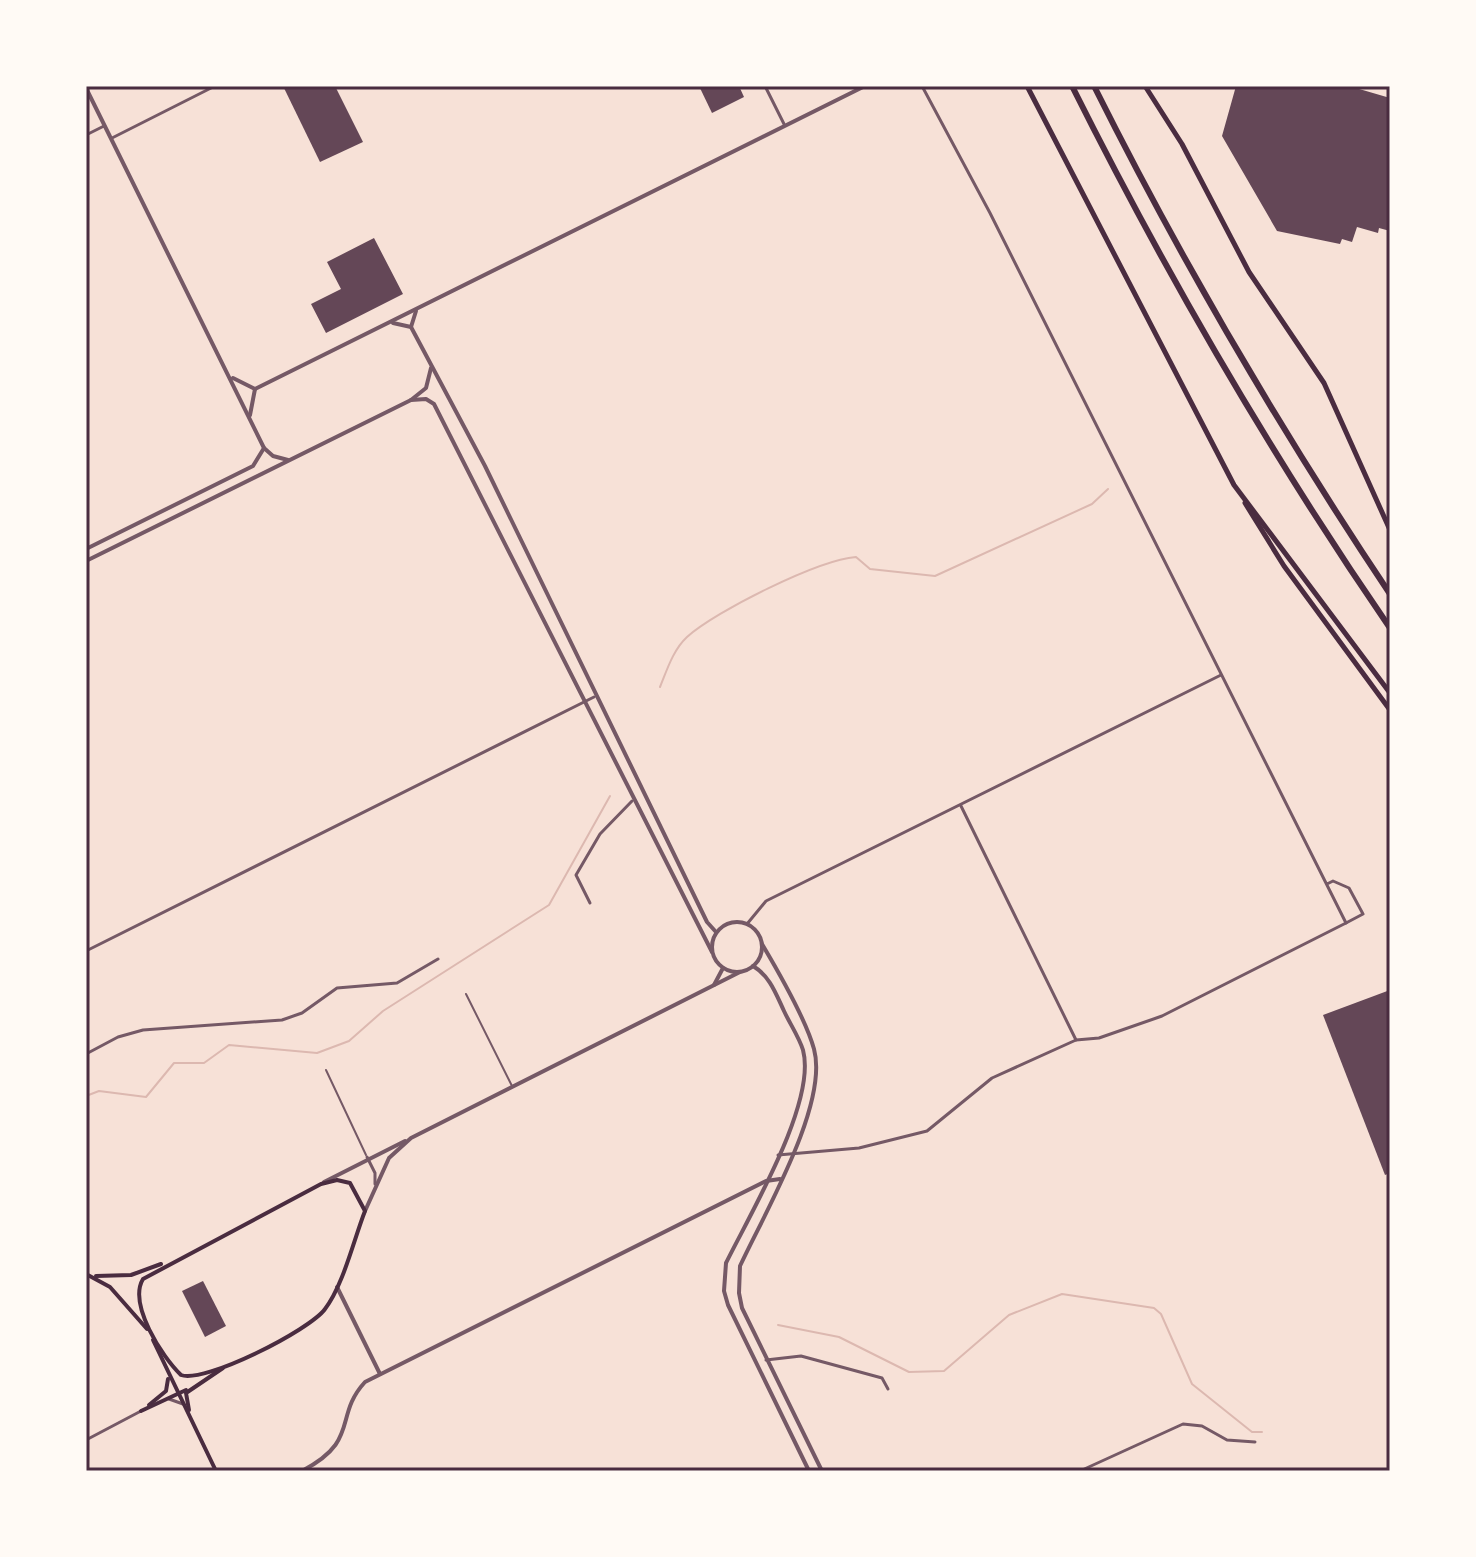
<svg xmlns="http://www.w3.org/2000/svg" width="1476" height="1557" viewBox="0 0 1476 1557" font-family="'Roboto Condensed',sans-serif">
	<rect width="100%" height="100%" fill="#f7e1d7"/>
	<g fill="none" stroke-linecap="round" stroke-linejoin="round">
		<!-- stream -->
		<g stroke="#dcb8b0" stroke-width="2">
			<path d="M660,687C667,670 673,650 687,637C716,611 818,560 856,557L870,569L935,576L1092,504L1108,489"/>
			<path d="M86,1096L99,1091L146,1097L174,1063H204L229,1045L317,1053L349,1041L383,1011L549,905L610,796"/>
			<path d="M778,1325L839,1337L909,1372L944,1371L1009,1315L1062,1294L1154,1308L1161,1314L1192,1384L1252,1432H1262"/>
		</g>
	</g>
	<!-- building -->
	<g fill="#644757">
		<path d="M283,86H335L363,142L320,162Z"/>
		<path d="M699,86H739L744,97L712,113Z"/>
		<path d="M1236,86H1349L1390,98V231L1379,228L1378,233L1357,227L1352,242L1342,239L1340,244L1277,231L1222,136Z"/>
		<path d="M374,238L403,294L326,333L311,304L341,289L327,262Z"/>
		<path d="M1390,990V1173L1385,1175L1323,1015Z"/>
		<path d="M203,1281L226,1326L205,1337L182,1291Z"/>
	</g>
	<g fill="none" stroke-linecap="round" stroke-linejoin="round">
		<!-- service -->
		<g stroke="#755966" stroke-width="2">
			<path d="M466,994L512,1086"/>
			<path d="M326,1070L366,1155"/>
		</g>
		<!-- minor -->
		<g stroke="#755966" stroke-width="3">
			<path d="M765,86L784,124"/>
			<path d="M922,86L990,213L1346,923L1363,914L1349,888L1333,881L1327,884"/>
			<path d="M86,135L104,126"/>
			<path d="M112,138L215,86"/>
			<path d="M961,806L1076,1040"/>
			<path d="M590,903L576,875L600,834L632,801"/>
			<path d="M747,924L766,901L1221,675"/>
			<path d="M86,951L594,697"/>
			<path d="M86,1054L118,1037L143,1030L282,1020L302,1013L337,988L397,983L438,959"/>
			<path d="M778,1155L859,1148L927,1131L992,1078L1076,1040L1099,1038L1162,1016L1346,923"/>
			<path d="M367,1157L375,1173V1184"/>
			<path d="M766,1360L801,1356L882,1378L888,1389"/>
			<path d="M169,1399L183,1404"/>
			<path d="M86,1440L141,1411"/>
			<path d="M1080,1471L1183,1424L1202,1426L1227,1440L1255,1442"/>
		</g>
		<!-- tertiary -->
		<g stroke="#755966" stroke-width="4">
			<path d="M86,88L264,448L273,456L288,460"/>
			<path d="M393,323L411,327L485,466L707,922L716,932"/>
			<path d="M411,327L416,311"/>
			<path d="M233,378L255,389"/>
			<path d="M411,400L426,399L434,404L712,952"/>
			<path d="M250,415L255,389L865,86"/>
			<path d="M86,549L253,466L264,448"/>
			<path d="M86,561L411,400L426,388L431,368"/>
			<circle cx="737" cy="947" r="25"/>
			<path d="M762,944C778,971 806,1020 814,1049C829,1104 764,1214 740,1266L739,1293L742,1308L822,1471"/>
			<path d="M753,966C770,976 776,994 784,1011C790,1024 799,1037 803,1050C817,1102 750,1214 726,1263L724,1291L728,1305L809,1471"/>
			<path d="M714,985L723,968"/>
			<path d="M324,1182L405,1141"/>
			<path d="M365,1211L389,1158L411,1138L740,972"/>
			<path d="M337,1287L380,1374"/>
			<path d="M302,1471C361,1440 333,1417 365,1382L766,1181L780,1179"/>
		</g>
		<!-- secondary -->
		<g stroke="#4a2c40" stroke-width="4">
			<path d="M337,1180L350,1183L365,1211C354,1239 343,1286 325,1309C310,1330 204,1384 181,1375C162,1357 128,1304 143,1279L321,1184Z"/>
			<path d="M86,1274L110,1287L147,1329"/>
			<path d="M96,1276L131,1275L161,1264"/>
			<path d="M153,1340L216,1471"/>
			<path d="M149,1405L166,1391L168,1379"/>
			<path d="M189,1410L186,1393L223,1368"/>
			<path d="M141,1411L186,1390"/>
		</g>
		<!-- primary -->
		<g stroke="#4a2c40" stroke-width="5">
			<path d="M1027,86L1234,485L1390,693"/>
			<path d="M1145,86L1182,144L1249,272L1324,383L1390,530"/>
			<path d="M1245,503L1284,566L1390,710"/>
		</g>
		<!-- motorway -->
		<g stroke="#4a2c40" stroke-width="6">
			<path d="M1072,86C1166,274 1271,455 1390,628"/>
			<path d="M1094,86C1182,262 1281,431 1390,594"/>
		</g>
	</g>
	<!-- border -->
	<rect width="1476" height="1557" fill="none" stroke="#fffaf5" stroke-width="176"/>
	<rect x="88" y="88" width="1300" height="1381" fill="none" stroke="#4a2c40" stroke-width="3"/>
</svg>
